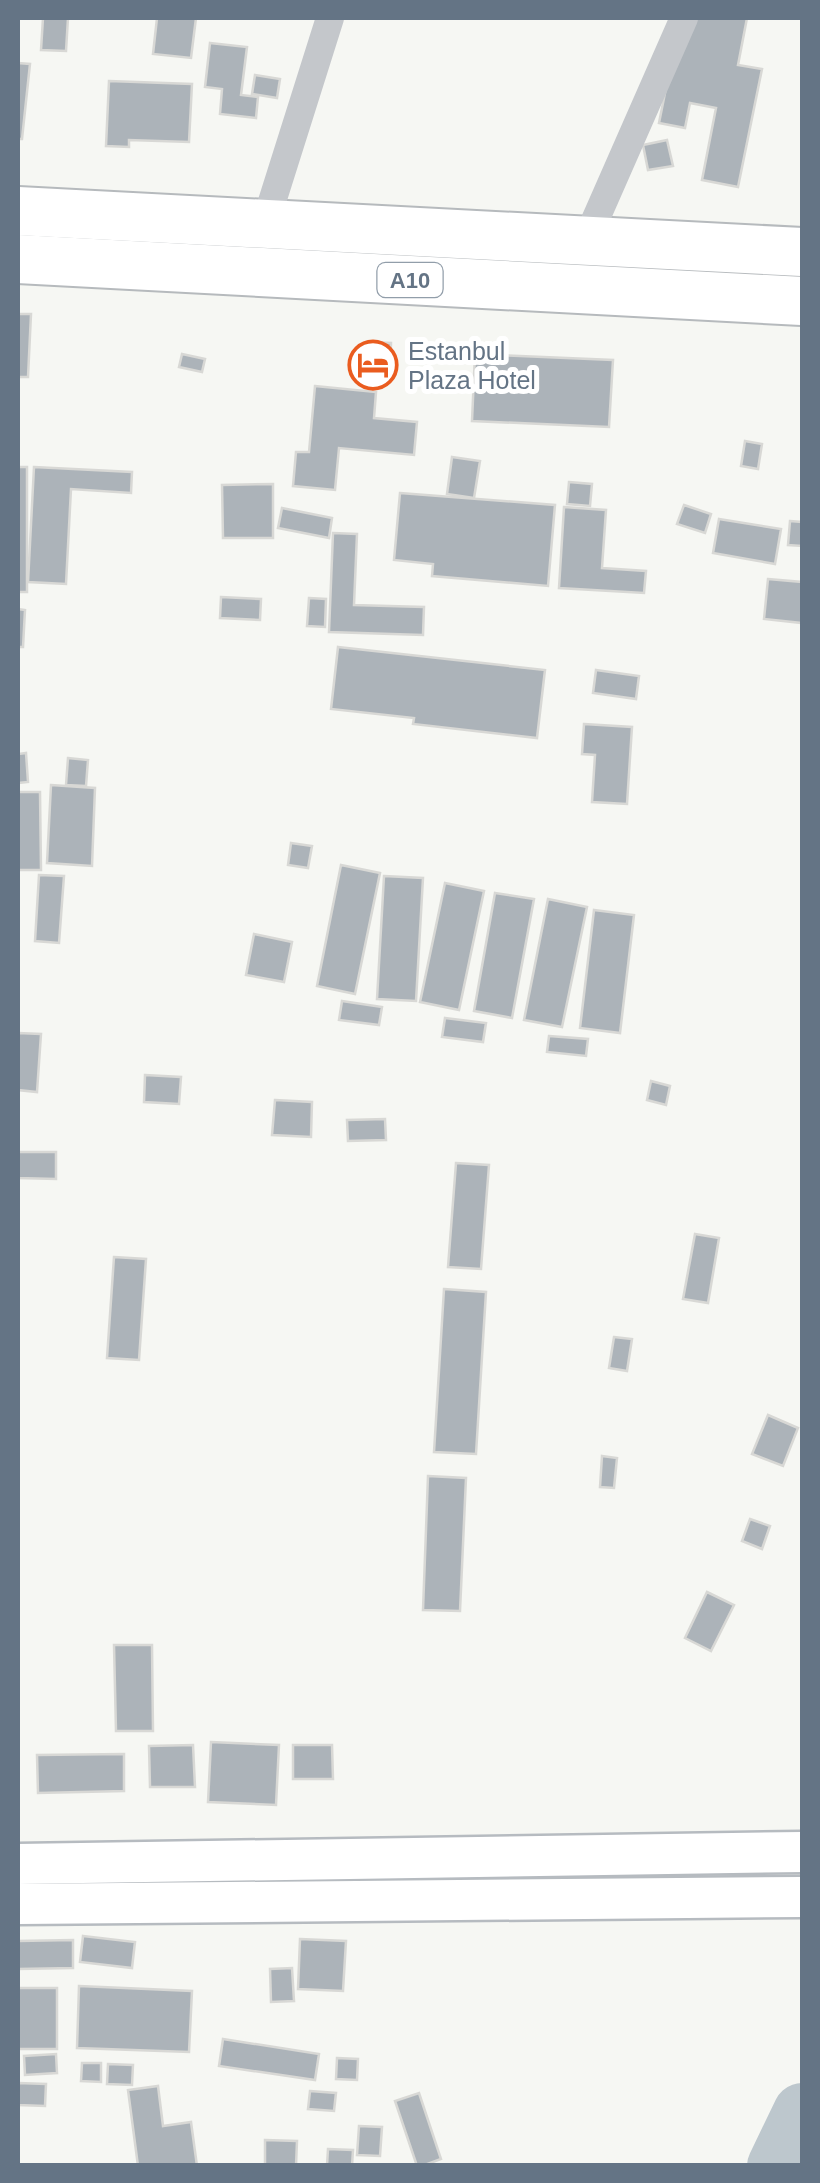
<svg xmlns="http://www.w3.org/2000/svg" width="820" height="2183" viewBox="0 0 820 2183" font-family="Arial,sans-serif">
	<rect width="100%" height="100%" fill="#f6f7f3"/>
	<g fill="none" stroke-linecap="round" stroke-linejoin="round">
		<!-- river -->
		<path stroke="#bdc7cd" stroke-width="58" d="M776,2166L802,2112"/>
	</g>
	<!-- building -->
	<g fill="#acb3b9" stroke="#d8d8d5" stroke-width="2.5">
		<path d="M43,18H68L66,51L41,50Z"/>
		<path d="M157,18H196L191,58L153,54Z"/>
		<path d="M680,18H747L738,65L762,69L738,187L702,180L716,108L690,103L685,128L659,123Z"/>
		<path d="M210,43L247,47L241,95L258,97L256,118L220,114L222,89L205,87Z"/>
		<path d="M18,63L30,64L22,139H18Z"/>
		<path d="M255,75L280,79L277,98L252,94Z"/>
		<path d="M109,81L192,84L189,142L129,140V147L106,146Z"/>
		<path d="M667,140L673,166L648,170L643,145Z"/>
		<path d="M18,314H31L28,377H18Z"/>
		<path d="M367,342L391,343L390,377L366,376Z"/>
		<path d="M182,354L205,359L202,372L179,367Z"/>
		<path d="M475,354L613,360L609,427L472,421Z"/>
		<path d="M315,386L376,392L374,418L417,422L414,455L339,448L335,490L293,486L296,452H309Z"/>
		<path d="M745,441L762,444L758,469L741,466Z"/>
		<path d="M452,457L480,461L474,498L447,494Z"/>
		<rect x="18" y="467" width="9" height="125"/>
		<path d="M34,467L132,472L131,493L71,489L66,584L28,582Z"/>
		<path d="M569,482L592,484L590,506L567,504Z"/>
		<path d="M273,484V538H223L222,485Z"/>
		<path d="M400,493L555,505L548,586L432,576L433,564L394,560Z"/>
		<path d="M684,505L711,514L705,533L677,524Z"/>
		<path d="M564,507L606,510L602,568L646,571L644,593L559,588Z"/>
		<path d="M282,508L332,518L329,538L278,528Z"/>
		<path d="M719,519L781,529L775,564L713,553Z"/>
		<path d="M790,521L802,522V546L788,545Z"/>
		<path d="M333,533L357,534L354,605L424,607L423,635L329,632Z"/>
		<path d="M768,579L802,582V623L764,619Z"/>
		<path d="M221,597L261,599L260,620L220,618Z"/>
		<path d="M309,598L326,599L325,627L307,626Z"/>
		<path d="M18,609L25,610L23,647H18Z"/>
		<path d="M338,647L545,670L537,738L413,724L414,718L331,709Z"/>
		<path d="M596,670L639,676L636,699L593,693Z"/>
		<path d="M584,724L632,727L627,804L592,802L595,755L582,754Z"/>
		<path d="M26,753L28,782L18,783V754Z"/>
		<path d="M68,758L88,760L86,786L66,785Z"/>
		<path d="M51,785L95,788L92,866L47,863Z"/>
		<path d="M18,792H40L41,870H18Z"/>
		<path d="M291,843L312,846L308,868L288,865Z"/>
		<path d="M341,865L380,873L355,994L317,986Z"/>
		<path d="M39,875L64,876L59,943L35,941Z"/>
		<path d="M384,876L423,878L416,1001L377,999Z"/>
		<path d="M445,883L484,891L459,1010L420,1002Z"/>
		<path d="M495,893L534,899L512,1018L474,1011Z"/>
		<path d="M548,899L587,907L562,1027L524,1020Z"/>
		<path d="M594,910L634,915L620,1033L580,1028Z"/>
		<path d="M254,934L292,942L284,982L246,975Z"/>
		<path d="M342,1001L382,1007L379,1025L339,1020Z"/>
		<path d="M445,1018L486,1023L483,1042L442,1037Z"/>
		<path d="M18,1033L41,1034L37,1092L18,1090Z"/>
		<path d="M549,1036L588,1039L586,1056L547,1052Z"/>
		<path d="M145,1075L181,1077L179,1104L144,1102Z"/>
		<path d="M651,1081L670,1086L666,1105L647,1100Z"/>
		<path d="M275,1100L312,1102L311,1137L272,1135Z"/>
		<path d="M385,1119L386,1140L348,1141L347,1120Z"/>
		<path d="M18,1152H56V1179L18,1178Z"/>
		<path d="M456,1163L489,1165L481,1269L448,1267Z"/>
		<path d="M695,1234L719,1238L708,1303L683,1299Z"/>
		<path d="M114,1257L146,1259L139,1360L107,1358Z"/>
		<path d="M444,1289L486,1292L476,1454L434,1452Z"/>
		<path d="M614,1337L632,1339L627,1371L609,1368Z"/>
		<path d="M768,1415L798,1428L783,1466L752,1454Z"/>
		<path d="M602,1456L617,1458L614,1488L600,1487Z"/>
		<path d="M428,1476L466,1478L460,1611L423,1610Z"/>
		<path d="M750,1519L770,1526L762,1549L742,1541Z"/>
		<path d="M707,1592L734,1605L711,1651L685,1638Z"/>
		<path d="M114,1645H152L153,1731H116Z"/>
		<path d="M211,1742L279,1745L276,1805L208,1802Z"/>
		<path d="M193,1745L195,1787H150L149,1746Z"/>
		<path d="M293,1745H332L333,1779H293Z"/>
		<path d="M124,1754V1791L38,1793L37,1755Z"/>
		<path d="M83,1936L135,1942L132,1968L80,1962Z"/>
		<path d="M300,1939L346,1941L343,1991L298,1989Z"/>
		<path d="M73,1940V1968L18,1969V1941Z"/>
		<path d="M292,1968L294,2001L271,2002L270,1969Z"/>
		<path d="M79,1986L192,1991L189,2052L77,2048Z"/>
		<rect x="18" y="1988" width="39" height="61"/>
		<path d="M223,2039L319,2054L315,2080L219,2066Z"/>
		<path d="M56,2054L57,2073L25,2075L24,2056Z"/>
		<path d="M337,2058L358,2059L357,2080L336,2079Z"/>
		<path d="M82,2063H101V2082L81,2081Z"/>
		<path d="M108,2064L133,2065L132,2085L107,2084Z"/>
		<path d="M18,2083L46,2084L45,2106L18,2105Z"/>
		<path d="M158,2086L163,2126L191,2122L197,2166H138L128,2090Z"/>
		<path d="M310,2091L336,2093L334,2111L308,2109Z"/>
		<path d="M419,2093L441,2159L422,2166H417L395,2101Z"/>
		<path d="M359,2126L382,2127L380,2156L357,2155Z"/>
		<path d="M265,2140L297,2141L296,2166H265Z"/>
		<path d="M328,2149L353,2150L352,2166H327Z"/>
	</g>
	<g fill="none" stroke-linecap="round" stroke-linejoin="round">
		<!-- secondary casing -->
		<g stroke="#b6bbc0" stroke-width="45">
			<g id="secondary">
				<path d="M18,1864L802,1852"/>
				<path d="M18,1904L802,1897"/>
			</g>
		</g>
		<!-- trunk casing -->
		<g stroke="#b6babd" stroke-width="52">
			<g id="trunk">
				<path d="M18,211L802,252"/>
				<path d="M18,259L802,301"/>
			</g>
		</g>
		<!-- minor -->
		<g stroke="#c4c7cb" stroke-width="28">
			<path d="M265,224L330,18"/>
			<path d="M586,241L684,18"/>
		</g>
		<!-- secondary -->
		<use href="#secondary" stroke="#fff" stroke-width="40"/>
		<!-- trunk -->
		<use href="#trunk" stroke="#fff" stroke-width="48"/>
	</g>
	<!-- icons -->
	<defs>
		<g id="hotel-ring" transform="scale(2.5)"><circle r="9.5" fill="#fff" stroke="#ea5c1f" stroke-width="1.5"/><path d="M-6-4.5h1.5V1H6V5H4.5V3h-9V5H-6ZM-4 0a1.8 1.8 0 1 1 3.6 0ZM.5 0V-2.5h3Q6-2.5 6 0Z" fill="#ea5c1f"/></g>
	</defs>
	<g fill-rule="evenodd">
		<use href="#hotel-ring" x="373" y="365"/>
	</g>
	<g text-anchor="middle" stroke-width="10" stroke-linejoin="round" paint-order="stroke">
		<!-- shield labels -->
		<rect fill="#fff" stroke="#929eaa" stroke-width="2.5" x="377.5" y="263" width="65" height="34" rx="8"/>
		<g font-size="22" font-weight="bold" fill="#647485">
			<text x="410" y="288">A10</text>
		</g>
		<!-- poi labels -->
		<g font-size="25" fill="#647485" stroke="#fff" text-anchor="start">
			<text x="408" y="360">Estanbul<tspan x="408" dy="29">Plaza Hotel</tspan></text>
		</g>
	</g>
	<!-- border -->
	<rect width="820" height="2183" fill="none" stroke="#647485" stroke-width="40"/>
</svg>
